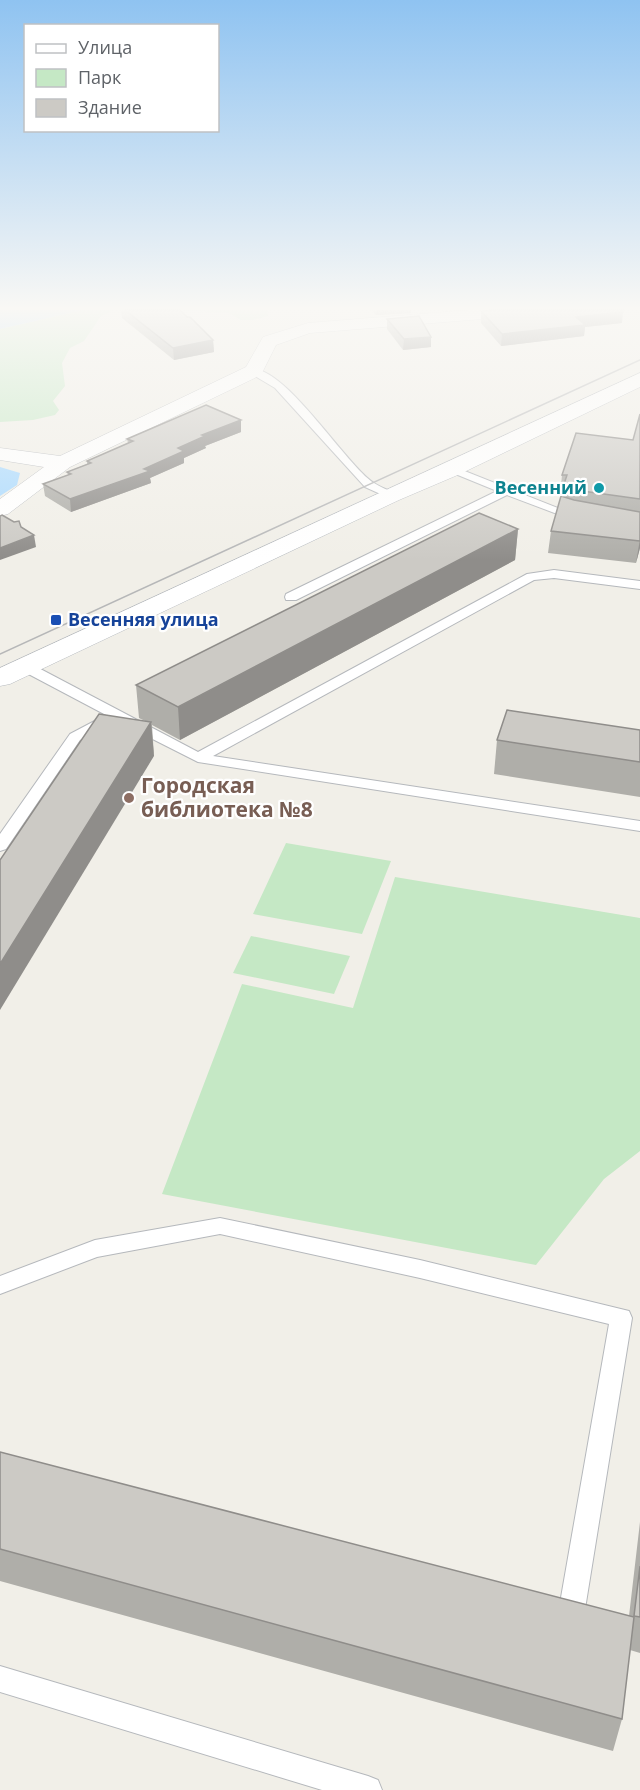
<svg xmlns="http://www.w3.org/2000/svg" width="640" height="1790" viewBox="0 0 640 1790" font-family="'Open Sans',sans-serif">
	<rect width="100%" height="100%" fill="#f1efe8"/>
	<!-- green -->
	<g fill="#c5e8c5">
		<path d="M83,310H114L101,316L84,341L70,348L62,363L65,386L53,401L59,410L55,415L33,420L0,422V329Z"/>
		<path d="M177,310H268V316L253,320H241L229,313Z"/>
		<path d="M286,843L391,861L362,934L253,914Z"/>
		<path d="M395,877L640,918V1151L604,1179L536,1265L162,1194L242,984L353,1008Z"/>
		<path d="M251,936L350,956L334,994L233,973Z"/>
	</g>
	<!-- water -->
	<g fill="#aadaff">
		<path d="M0,310H83L0,329Z"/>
		<path d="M0,467L20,473L17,485L0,496Z"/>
	</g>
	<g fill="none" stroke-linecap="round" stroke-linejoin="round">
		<!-- lane casing -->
		<g stroke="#b5b8bc" stroke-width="2">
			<g id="lane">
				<path d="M250,369C284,364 345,464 374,483C380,487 388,490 395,493V497H387L365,487L275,388L250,373Z"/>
				<path d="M452,466L583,518L577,522L573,520L507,495L296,600H286L285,597L286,594L497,491L448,471V467Z"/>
				<path d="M554,570L640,581V589L554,578L534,580L213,756L640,821V831L198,762L115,720L80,740L6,849L0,851V834L70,734L106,715L19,669L17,666L19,663H29L198,752L527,574Z"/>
				<path d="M220,1218L420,1260L629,1311L632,1318L585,1609L581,1618L572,1622L563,1618L559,1609L609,1324L420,1278L220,1234L97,1257L0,1294V1276L95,1240Z"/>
				<path d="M0,1666L368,1776L378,1780L382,1790H322L0,1692Z"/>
			</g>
		</g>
		<!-- street casing -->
		<g stroke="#b5b8bc" stroke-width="1">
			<path id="street" d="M471,310H541L538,314L532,315L310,333L276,345L261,375L70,467L8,514L0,516V499L44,467L0,460V448L60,456L246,367L263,337L308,323Z"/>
		</g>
		<!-- secondary casing -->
		<g stroke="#b6babf" stroke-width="1">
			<path id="secondary" d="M640,373V387L460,474L399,500L10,684L0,686V668Z"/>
		</g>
		<!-- lane -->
		<use href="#lane" fill="#fff" fill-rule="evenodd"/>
		<!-- street -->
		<use href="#street" fill="#fff" fill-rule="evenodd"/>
		<!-- secondary -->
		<use href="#secondary" fill="#fff" fill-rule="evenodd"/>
		<!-- tram -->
		<path stroke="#b6b7b8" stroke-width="1.5" d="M0,654L640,360"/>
	</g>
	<!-- wall -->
	<g fill="#afaea9">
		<path d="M121,310H180L213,340L214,352L174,360L122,318Z"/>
		<path d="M371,310H411V313L376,315Z"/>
		<path d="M481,311L622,323L585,327L584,336L501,346L481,323Z"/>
		<path d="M387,319L431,347L403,350L387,329Z"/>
		<path d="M640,414V548L636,563L548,553L551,531L561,496H560L562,475L633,440Z"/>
		<path d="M241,432L205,446L206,448L184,458V463L150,478L151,483L71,512L45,496L43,484L68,475L67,472L87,464V461L128,443L127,439Z"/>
		<path d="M518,529L515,560L180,740L152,725L154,756L145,721L139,718L136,685Z"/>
		<path d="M640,730V797L494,774L497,740Z"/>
		<path d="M0,1452L629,1616L640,1522V1653L630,1650L622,1719L613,1751L0,1581Z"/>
	</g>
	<!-- shaded-wall -->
	<g fill="#8f8d8a">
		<path d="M376,310H411V313L376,315Z"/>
		<path d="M623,312L622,323L585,327L584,336L501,346L502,334L576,317Z"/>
		<path d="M431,337V347L403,350L404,339Z"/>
		<path d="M213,340L214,352L174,360L173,348Z"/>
		<path d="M241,420V432L205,446L206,448L184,458V463L150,478L151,483L71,512L70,499L144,469L178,448L202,435Z"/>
		<path d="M518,529L515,560L180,740L178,707Z"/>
		<path d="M34,535L36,547L0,560V548Z"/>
		<path d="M640,539V548L636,563Z"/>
		<path d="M151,722L154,756L0,1010V964Z"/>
	</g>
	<!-- building -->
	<g fill="#cccac5" stroke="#8f8d8a" stroke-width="1.5">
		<path d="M125,310H180L187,317H190L213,340L173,348Z"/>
		<path d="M496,310H623V312L576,317L585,325L502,334L481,311Z"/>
		<path d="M419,316L431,337L404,339L387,319Z"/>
		<path d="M206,405L241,420L202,435L205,436L178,448L184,451L144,469L150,471L70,499L43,484L71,474L67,472L91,463L87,461L133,441L127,439Z"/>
		<path d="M640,414V499L582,491L564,484L567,475H562L576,433L633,440Z"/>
		<path d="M561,496L574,500L640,512V541L551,531Z"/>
		<path d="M479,513L518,529L178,707L136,685Z"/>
		<path d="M2,515L14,522L19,521L21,527L34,535L0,548V516Z"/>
		<path d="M507,710L640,730V762L497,740Z"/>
		<path d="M99,714L151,722L0,964V860Z"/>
		<path d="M0,1452L634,1617L622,1719L0,1549Z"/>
		<path d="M640,1566V1617L634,1616Z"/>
	</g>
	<!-- sky -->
	<linearGradient id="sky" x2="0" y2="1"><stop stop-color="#8fc3f1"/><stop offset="0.55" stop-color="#f9f8f5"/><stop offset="1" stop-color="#f9f8f5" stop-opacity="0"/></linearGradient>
	<rect width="640" height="560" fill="url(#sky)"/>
	<!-- markers -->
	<circle fill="#0f9aa8" stroke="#fff" stroke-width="2" cx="599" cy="488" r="6"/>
	<rect fill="#1a4fb4" stroke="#fff" stroke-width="2" x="50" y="614" width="12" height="12" rx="3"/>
	<circle fill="#8d6e63" stroke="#fff" stroke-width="2" cx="129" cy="798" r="6"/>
	<g text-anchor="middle" stroke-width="4.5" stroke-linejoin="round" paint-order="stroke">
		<!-- far-culture labels -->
		<g font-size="18" font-weight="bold" fill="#0d838f" stroke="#fff" text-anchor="end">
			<text x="587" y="494">Весенний</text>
		</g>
		<!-- far-transit labels -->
		<g font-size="18" font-weight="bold" fill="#164399" stroke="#fff" text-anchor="start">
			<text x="68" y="626">Весенняя улица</text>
		</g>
		<!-- education labels -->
		<g font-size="21" font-weight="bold" fill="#785e54" stroke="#fff" text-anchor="start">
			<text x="141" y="793">Городская<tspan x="141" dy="24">библиотека №8</tspan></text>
		</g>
	</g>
	<!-- legend -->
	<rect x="24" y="24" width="195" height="108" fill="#ffffff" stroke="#bfc1c3" stroke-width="1.5"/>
	<rect x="36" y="44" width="30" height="9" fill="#ffffff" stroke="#bfc1c3" stroke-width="1.5"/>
	<text x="78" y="54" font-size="18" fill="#5f6368">Улица</text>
	<rect x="36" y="69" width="30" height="18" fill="#c5e8c5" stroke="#bfc1c3" stroke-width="1.5"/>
	<text x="78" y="84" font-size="18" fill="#5f6368">Парк</text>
	<rect x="36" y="99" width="30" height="18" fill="#cccac5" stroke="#bfc1c3" stroke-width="1.5"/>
	<text x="78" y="114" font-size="18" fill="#5f6368">Здание</text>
</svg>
